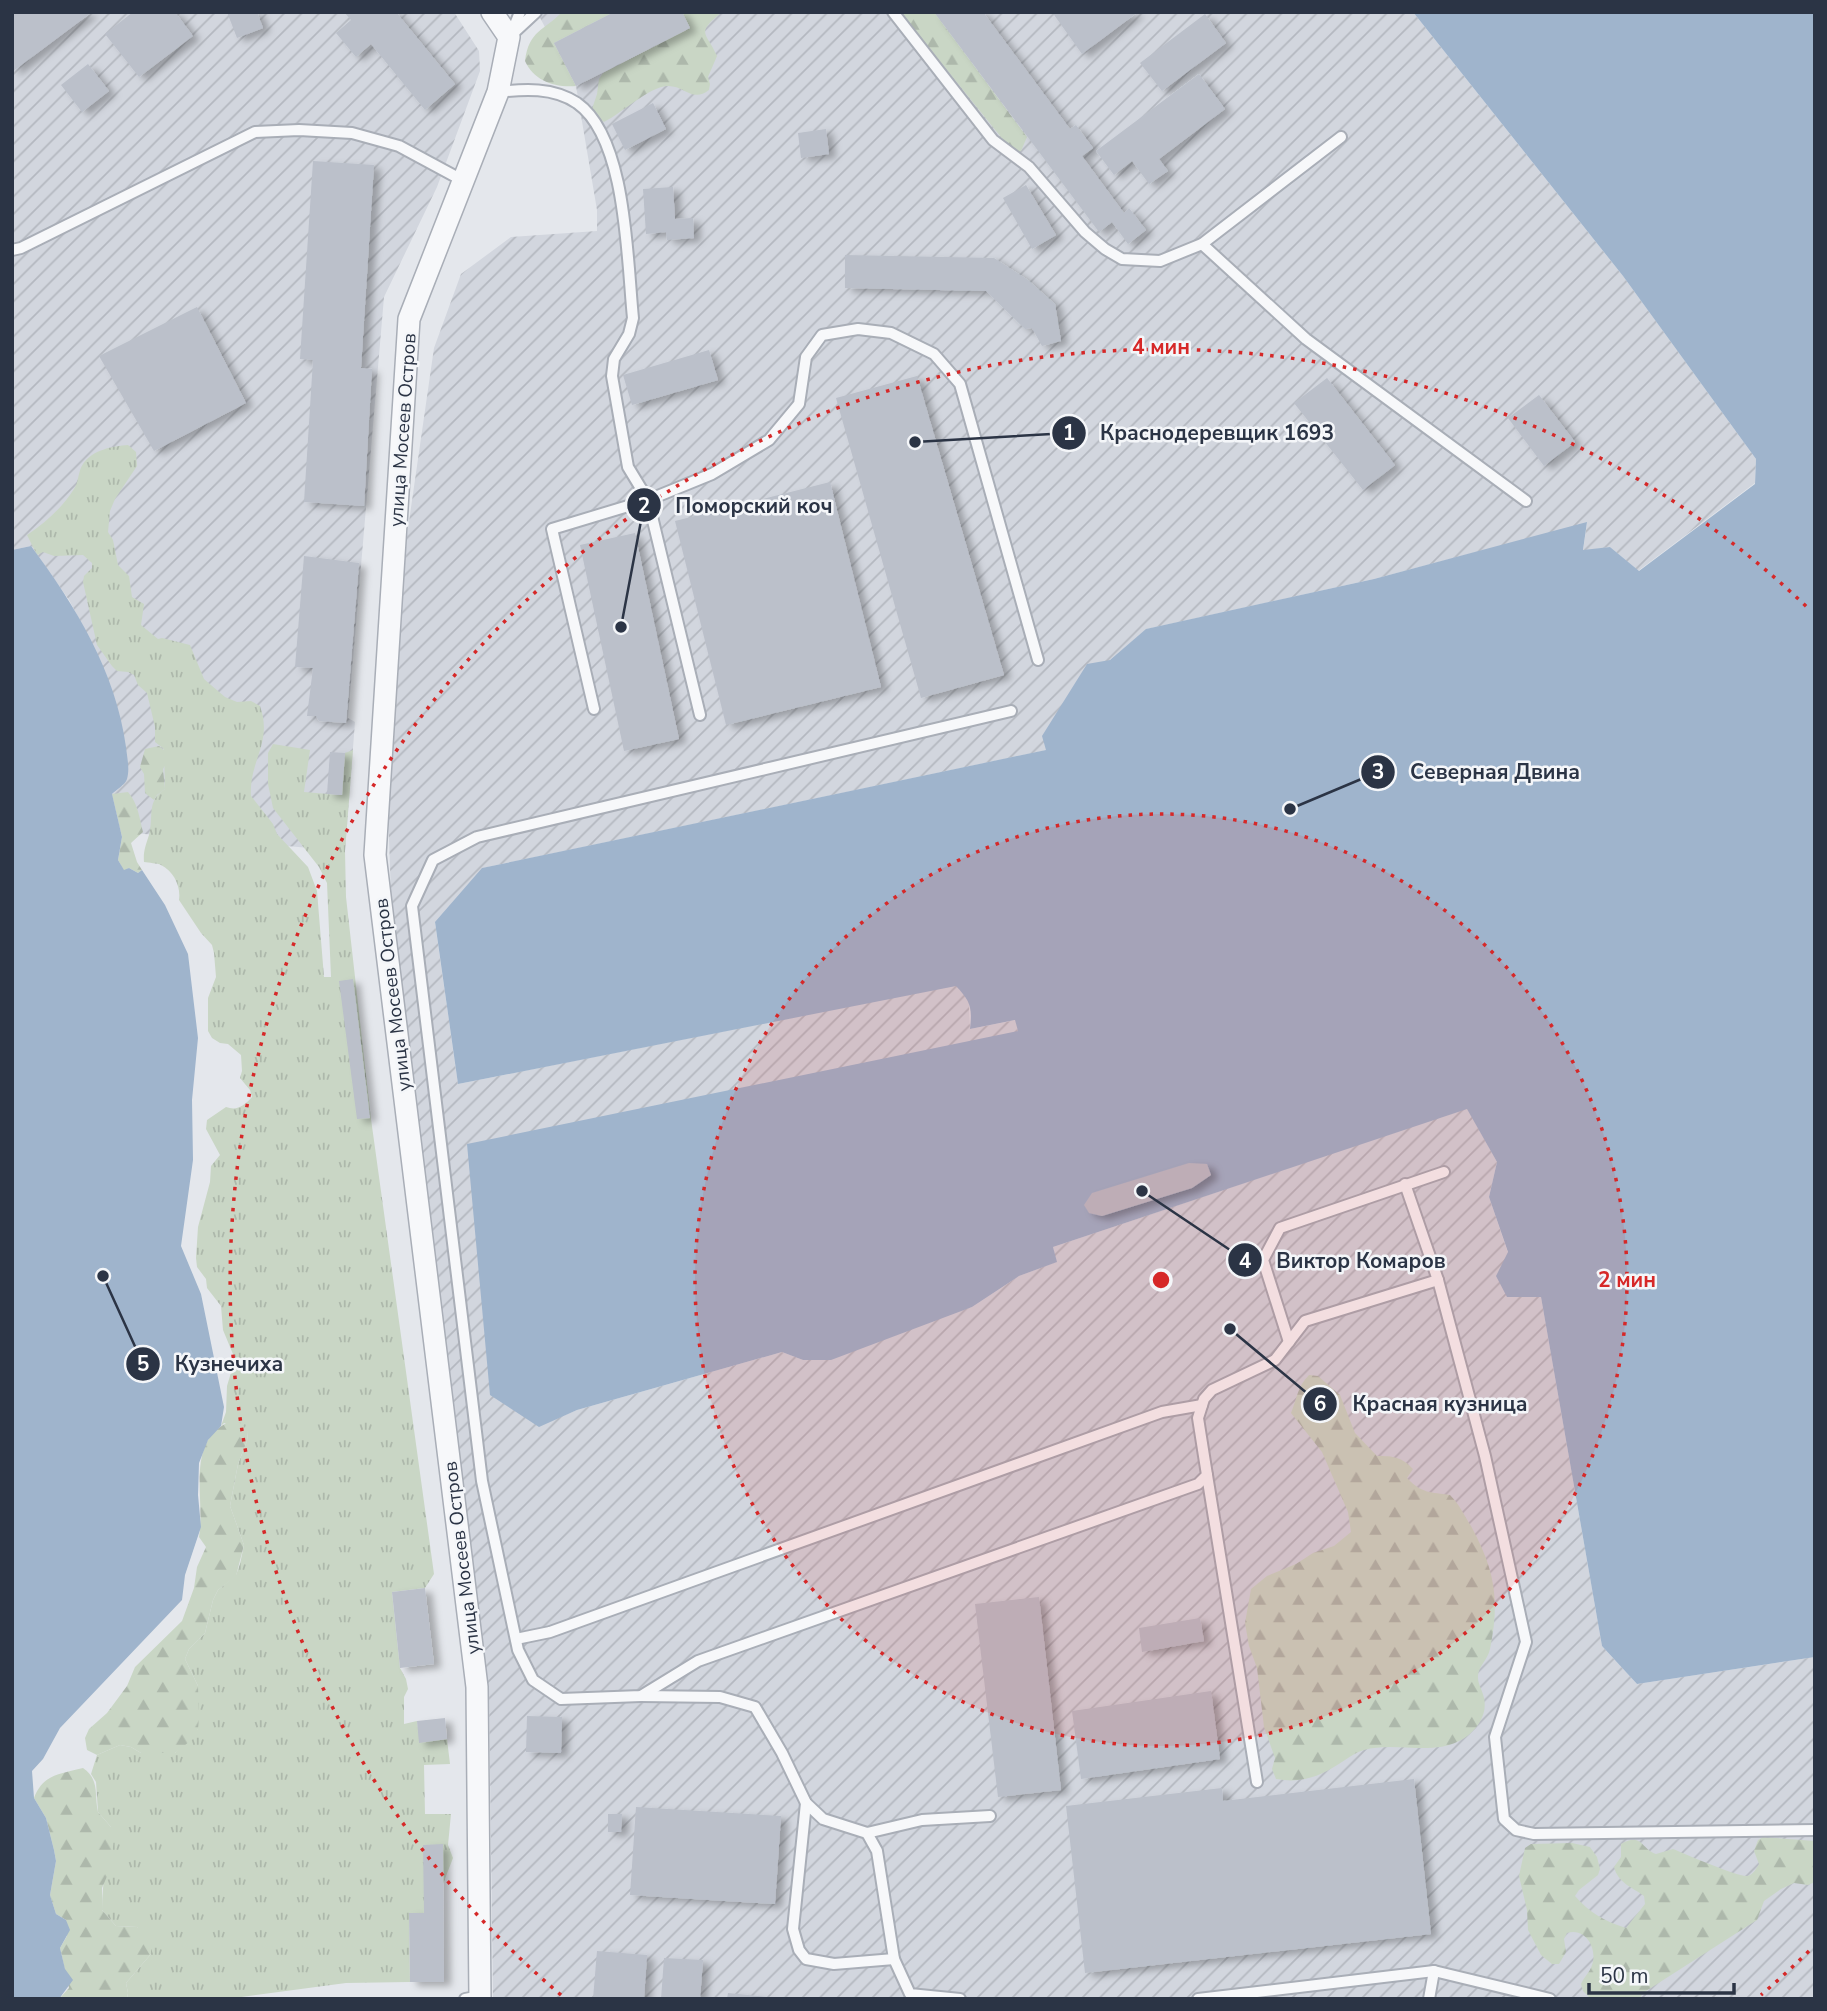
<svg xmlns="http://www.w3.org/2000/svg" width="1827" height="2011" viewBox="0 0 1827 2011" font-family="'Nunito Sans',sans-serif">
	<defs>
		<pattern id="industrial-furrows" width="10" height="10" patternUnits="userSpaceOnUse" patternTransform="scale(1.75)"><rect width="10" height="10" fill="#d2d6de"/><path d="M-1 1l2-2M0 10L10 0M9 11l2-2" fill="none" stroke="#b4b8c0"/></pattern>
		<pattern id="grass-tufts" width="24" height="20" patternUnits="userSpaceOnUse" patternTransform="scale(1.75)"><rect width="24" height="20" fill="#c9d6c5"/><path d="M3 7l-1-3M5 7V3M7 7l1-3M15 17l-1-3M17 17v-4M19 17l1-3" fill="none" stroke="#adb8ab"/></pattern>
		<pattern id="forest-firs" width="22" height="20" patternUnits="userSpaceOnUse" patternTransform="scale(1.75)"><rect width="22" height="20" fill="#c9d6c5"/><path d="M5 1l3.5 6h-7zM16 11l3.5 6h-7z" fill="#adb8ab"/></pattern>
		<filter id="shadow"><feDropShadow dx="7" dy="4" stdDeviation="3.5" flood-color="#0004"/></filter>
	</defs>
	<rect width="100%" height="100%" fill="#e4e7ec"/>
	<!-- industrial -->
	<g fill="url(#industrial-furrows)">
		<path d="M12,12H454L479,51L480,71L437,187L384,297L348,718L355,722L345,851L121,832L112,794L123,785L92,643L69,600L31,546L12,550Z"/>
		<path d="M537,12H1413L1623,276L1756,459L1755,483L1638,571L1610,547L1583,551L1587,523L1374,579L1147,629L1110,660L1047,750L483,868L435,923L458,1084L956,985L969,1000L970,1029L1016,1020L1018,1031L539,1426L577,1410L782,1352L803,1360L972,1307L1019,1276L1056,1262L1053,1247L1467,1108L1497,1162L1489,1197L1508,1253L1507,1297H1541L1602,1646L1637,1684L1815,1657V1999H1452V1997L1424,1999H493L489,1693L444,1377L391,895L386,755L401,577L434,348L461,274L511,237L597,231V210L576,86Z"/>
	</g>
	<!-- grass -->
	<path fill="url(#grass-tufts)" d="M128,445L136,452L137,466L115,499L110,511L108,532L113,540L118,565L129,576L132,597L144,604L141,625L158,639L162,638L190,645L204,679L225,697L237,702L251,701L260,706C273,743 249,760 251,796L273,824L277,834L308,867L317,891L324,977H331L327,883L319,867L273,808L268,784V753L273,744L310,750L304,792L341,795L345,753L353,750L345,851L346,897L371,1119L434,1574L425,1588L392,1592L400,1668L406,1679L408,1689L404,1697V1724L417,1721L420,1742L447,1739L450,1764L424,1765L425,1814H451L448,1845L453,1858L443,1884V1845L424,1913L409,1914L410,1982L346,1983L227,1999H127L128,1993L126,1983L151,1954L137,1927L116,1926L102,1910C102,1882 108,1855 111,1827L98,1812L96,1782L91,1774L97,1755L120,1745L131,1747L141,1753H175L198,1729V1686L185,1659L189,1649L205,1633L213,1600L218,1590L236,1575L240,1564L244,1545L230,1506L238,1464L247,1441L248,1432L224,1423L221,1426L226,1412L227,1386L235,1359L223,1330L221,1306L207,1288L206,1279L197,1267L196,1258L198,1227L210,1182L211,1166L220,1155L206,1129L207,1120L226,1107C237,1111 244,1106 252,1097L250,1090L240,1078L242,1071L241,1055L228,1044L220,1043L212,1038L208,1031V998L216,977L214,953L212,945L201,933L179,900C181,886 174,872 161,865C157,863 149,863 144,862C143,851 146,845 149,835C154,816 146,801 165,789L164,749L155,742V727L147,693L138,685L134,675L128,672L117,671L112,666L97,645L83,582L84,576L92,568V563L83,555L54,556L43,552L37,555L27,535C46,522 61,509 74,489C79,481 78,471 83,464C92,450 113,446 128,445Z"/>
	<!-- forest -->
	<g fill="url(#forest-firs)">
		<path d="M562,12H614L554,43L576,86C555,88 534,81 525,61C529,30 544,31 562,12Z"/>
		<path d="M682,12H722C695,34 706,31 717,56L708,77L710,84L709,90C692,103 684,85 667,86C649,87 622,113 604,122L595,116L592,109L597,94L599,79L603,73L690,28Z"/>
		<path d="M900,12H934L1027,137L1021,151L1013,152Z"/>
		<path d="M159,746L168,753L169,759L163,769L165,789L157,795L154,800L145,793L144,774L140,767L145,749Z"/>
		<path d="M128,792C138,804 139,816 143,832L131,843L137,862L142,870L138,873L129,868L124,871L118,860L122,837L112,794Z"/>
		<path d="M1309,1375L1318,1376L1340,1395L1355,1433L1377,1456C1393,1456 1402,1457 1413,1469L1407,1478C1422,1494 1431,1492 1450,1495C1459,1504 1464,1515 1471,1526C1495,1570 1500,1600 1490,1649C1488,1660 1477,1667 1478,1678C1478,1684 1483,1692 1484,1698C1488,1716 1475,1733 1459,1741C1430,1756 1394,1741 1364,1750C1357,1752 1351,1756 1345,1760C1323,1775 1304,1784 1276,1779L1272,1769L1275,1758L1264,1727L1257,1668L1249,1646L1245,1623L1251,1589L1267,1576L1296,1564L1313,1553L1334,1546L1351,1532L1348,1512L1322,1452L1291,1413C1297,1399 1297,1387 1309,1375Z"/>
		<path d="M234,1420L242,1424L248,1432L247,1441L238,1464L230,1506L244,1545L236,1576L218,1590L213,1600L205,1633L189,1649L185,1659L198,1686L199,1718L198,1729L194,1738L175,1753H141L131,1747L120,1745L97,1755L87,1750L85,1738L89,1729L107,1713L127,1686L135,1667L182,1621L194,1588L197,1567L206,1547L199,1537C206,1499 183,1437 234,1420Z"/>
		<path d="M83,1768C100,1780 94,1794 98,1812L111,1827L114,1837L111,1867L102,1888V1910L116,1926L137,1927L151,1943V1954L126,1983L128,1993L127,1999H59L69,1988L60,1948L67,1936L66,1920L56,1914L50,1895L56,1861L54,1850L46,1818L34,1798C43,1774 60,1774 83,1768Z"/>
		<path d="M1763,1837L1815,1841V1882L1808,1885L1794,1883L1781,1889L1764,1901L1757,1920L1643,1993L1639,1999H1591L1583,1991L1581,1984C1584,1977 1590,1972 1592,1965C1598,1948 1585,1927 1567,1933L1564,1939L1566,1952L1559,1964H1552L1541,1955L1528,1930L1527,1910L1519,1876L1525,1848L1531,1844L1572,1843L1590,1847L1597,1857L1600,1869L1598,1875L1579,1890L1575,1896C1590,1913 1604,1921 1626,1928L1645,1904L1644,1896C1632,1887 1618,1883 1614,1867L1621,1857V1844C1642,1832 1641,1849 1656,1854L1673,1849C1685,1854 1738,1877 1747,1876C1753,1875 1756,1869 1759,1864L1754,1851L1758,1840Z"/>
	</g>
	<!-- water -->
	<g fill="#9fb4cc">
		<path d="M1413,12H1815V1657L1637,1684L1602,1646L1541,1297H1507L1496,1276L1508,1252L1489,1197L1497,1162L1467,1109L1053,1247L1057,1262L1019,1276L972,1307L831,1360H803L782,1352L577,1410L539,1427L490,1395L467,1144L1018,1031L1015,1020L970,1029C972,1007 971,1002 956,986L458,1084L435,922L482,868L1046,750L1042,736L1087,664L1110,660L1146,629L1374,579L1587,522L1583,550L1610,547L1639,571L1755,484L1756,459L1623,276Z"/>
		<path d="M31,546C75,605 116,672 126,747C127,757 130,769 127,779C125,785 117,789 112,794L122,837L118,860L124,870L129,868L138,873L142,870L165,905L188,954L198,1038L192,1100L193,1160L181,1246L201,1294L224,1407L221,1426L208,1440L199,1463L198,1495L201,1527L185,1575L182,1600L60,1728L43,1759L32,1771L34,1798L46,1818L54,1850L56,1861L50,1895L56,1914L66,1920L70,1930L60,1948L65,1969L73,1980L59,1999H12V550Z"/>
	</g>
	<!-- building -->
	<g fill="#bbc0ca" filter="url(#shadow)">
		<path d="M12,12H92L12,72Z"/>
		<path d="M133,12H175L193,36L139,77L105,34Z"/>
		<path d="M227,12H257L263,28L237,38Z"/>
		<path d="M344,12H396L455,84L425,110L371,44L356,57L336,33L351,20Z"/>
		<path d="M614,12H682L690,28L576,86L554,43Z"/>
		<path d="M934,12H983L1070,129L1076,125L1093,148L1082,156L1124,213L1129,208L1146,230L1128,244L1112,222L1099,232Z"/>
		<path d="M1052,12H1138L1082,54Z"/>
		<path d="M1205,14L1226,43L1162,91L1140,63Z"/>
		<path d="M88,64L109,91L82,112L61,85Z"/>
		<path d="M1199,74L1225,109L1159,159L1168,171L1149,184L1132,161L1114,175L1096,151Z"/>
		<path d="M653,103L666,129L625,150L612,124Z"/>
		<path d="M826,129L829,154L801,158L798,133Z"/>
		<path d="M313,161L374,165L361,368L372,369L364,506L304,502L313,360L300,359Z"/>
		<path d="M1026,185L1056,235L1032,249L1003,198Z"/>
		<path d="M673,187L675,219L693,218L694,238L667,240L666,232L646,234L643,189Z"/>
		<path d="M845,255L994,258L1028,280L1055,304L1061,341L1042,346L1032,328L1025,329L986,291L845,288Z"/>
		<path d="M197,307L246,403L154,451L99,356Z"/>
		<path d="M709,350L718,380L632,405L623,375Z"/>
		<path d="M917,376L1004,675L921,698L836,398Z"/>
		<path d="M1327,378L1395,465L1363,490L1294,403Z"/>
		<path d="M1539,395L1575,442L1544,466L1508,418Z"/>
		<path d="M830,482L881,687L726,725L675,521Z"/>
		<path d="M635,533L679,739L624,751L580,545Z"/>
		<path d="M304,556L359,563L346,723L319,721L316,716H307L313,668L295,667Z"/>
		<path d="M330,752L345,753L342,795L327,794Z"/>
		<path d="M353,979L370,1118L357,1119L339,981Z"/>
		<path d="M1189,1163L1207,1164L1211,1175L1192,1188L1102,1216L1089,1213L1084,1205L1092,1193Z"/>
		<path d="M425,1588L434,1664L400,1668L392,1592Z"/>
		<path d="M1039,1597L1061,1790L998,1797L975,1604Z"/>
		<path d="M1200,1618L1204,1641L1142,1652L1139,1628Z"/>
		<path d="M1211,1691L1220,1759L1081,1779L1072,1711Z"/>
		<path d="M527,1716L562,1717L561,1753L526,1752Z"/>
		<path d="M445,1718L447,1739L419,1743L417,1721Z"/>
		<path d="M1414,1779L1431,1934L1085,1973L1066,1806L1222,1788L1223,1801Z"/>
		<path d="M636,1807L781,1816L775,1904L630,1895Z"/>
		<path d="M608,1814H622L621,1832H608Z"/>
		<path d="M443,1844L444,1982H410L409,1913H424L423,1845Z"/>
		<path d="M597,1951L647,1955L644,1999H593Z"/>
		<path d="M664,1958L703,1960L700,1999H661Z"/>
		<path d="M728,1993L768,1997V1999H727Z"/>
	</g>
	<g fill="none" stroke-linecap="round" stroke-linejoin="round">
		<!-- lane casing -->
		<g stroke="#a9aeb7" stroke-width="14">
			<g id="lane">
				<path d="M893,12L993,140L1029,167L1085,232L1105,249L1122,259L1160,261L1202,244L1341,137"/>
				<path d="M512,32L520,12"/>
				<path d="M509,37L536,12"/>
				<path d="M498,92C524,89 553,87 577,103C627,138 627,261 633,318L629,334L614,359L612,376L628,467L648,500L712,474L769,440L799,404L806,357L822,335L858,329L891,333L934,354L960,384L1038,660"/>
				<path d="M1202,244L1306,339L1526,501"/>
				<path d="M12,250L21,248L255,132L299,130L352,133L399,146L462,180"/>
				<path d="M594,709L552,529L648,500L700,715"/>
				<path d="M1011,711L477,837L433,860L412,906L482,1481L518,1650L533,1680L561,1699L641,1696L698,1661L1198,1484L1207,1475L1198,1418L1204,1399L1212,1390L1275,1360L1305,1321L1438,1280"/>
				<path d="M1405,1184L1438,1280L1485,1456L1526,1642L1495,1737L1504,1819L1516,1830L1534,1834L1815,1830"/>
				<path d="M1289,1342L1263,1260L1280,1228L1444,1172"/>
				<path d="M1207,1475L1257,1782"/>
				<path d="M516,1639L550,1632L1162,1412L1202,1405"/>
				<path d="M641,1696L720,1697L755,1707L782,1753L806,1803L823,1819L867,1833L922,1820L990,1816"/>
				<path d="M806,1803L793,1929L799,1950L806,1959L834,1964L894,1959"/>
				<path d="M867,1833L877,1851L894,1959L910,1994L960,1999"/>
				<path d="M465,1999L480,1996"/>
				<path d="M1198,1999L1434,1971L1550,1999"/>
				<path d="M1429,1999L1434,1971"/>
			</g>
		</g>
		<!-- street casing -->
		<g stroke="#a9aeb7" stroke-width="24">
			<path id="street" d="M480,1999L477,1687L375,855L409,319L498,92L509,37L492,12"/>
		</g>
		<!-- lane -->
		<use href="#lane" stroke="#f7f8fa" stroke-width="10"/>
		<!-- street -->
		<use href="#street" stroke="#f7f8fa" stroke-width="21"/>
	</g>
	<!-- distance rings -->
	<circle cx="1161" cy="1280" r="466" fill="#d62828" fill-opacity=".12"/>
	<g fill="none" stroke="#d62828" stroke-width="3.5" stroke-dasharray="3.5 7">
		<circle cx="1161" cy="1280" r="466"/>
		<path d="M1809 1951A933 933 0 0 1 1761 1995M561 1995A933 933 0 1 1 1809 609"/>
	</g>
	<g text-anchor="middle" stroke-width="5" stroke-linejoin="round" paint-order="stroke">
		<!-- street labels -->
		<g font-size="19" fill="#2b3445" stroke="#f4f6f9">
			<text transform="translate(402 430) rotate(-86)" y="7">улица Мосеев Остров</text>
			<text transform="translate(392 995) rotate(-97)" y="7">улица Мосеев Остров</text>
			<text transform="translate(461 1558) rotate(-97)" y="7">улица Мосеев Остров</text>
		</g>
	</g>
	<circle cx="1161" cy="1280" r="10" fill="#d62828" stroke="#f4f6f9" stroke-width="3.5"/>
	<g font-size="21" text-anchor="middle" font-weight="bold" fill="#d62828" stroke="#f4f6f9" stroke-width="5" stroke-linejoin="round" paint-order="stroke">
		<text x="1161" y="354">4 мин</text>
		<text x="1627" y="1287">2 мин</text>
	</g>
	<!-- callouts -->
	<path fill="none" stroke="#2b3445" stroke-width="2.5" d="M915 442L1069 433M621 627L644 505M1290 809L1378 772M1142 1191L1245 1260M103 1276L143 1364M1230 1329L1320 1404"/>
	<g fill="#2b3445" stroke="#f4f6f9" stroke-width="2.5">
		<circle cx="915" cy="442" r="7"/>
		<circle cx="621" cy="627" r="7"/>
		<circle cx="1290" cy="809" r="7"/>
		<circle cx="1142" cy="1191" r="7"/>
		<circle cx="103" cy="1276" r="7"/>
		<circle cx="1230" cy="1329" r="7"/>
		<circle cx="1069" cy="433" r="18"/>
		<circle cx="644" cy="505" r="18"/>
		<circle cx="1378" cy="772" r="18"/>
		<circle cx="1245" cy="1260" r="18"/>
		<circle cx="143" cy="1364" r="18"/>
		<circle cx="1320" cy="1404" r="18"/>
	</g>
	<g font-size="21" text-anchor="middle" font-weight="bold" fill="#fff">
		<text x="1069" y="440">1</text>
		<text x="644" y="513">2</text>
		<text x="1378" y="779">3</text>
		<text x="1245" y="1268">4</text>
		<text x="143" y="1371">5</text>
		<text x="1320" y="1411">6</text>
	</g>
	<g font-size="21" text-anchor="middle" font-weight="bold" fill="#2b3445" stroke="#f4f6f9" stroke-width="5" stroke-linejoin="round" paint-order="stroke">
		<text x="1217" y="440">Краснодеревщик 1693</text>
		<text x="754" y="513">Поморский коч</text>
		<text x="1495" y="779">Северная Двина</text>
		<text x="1361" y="1268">Виктор Комаров</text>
		<text x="229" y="1371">Кузнечиха</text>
		<text x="1440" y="1411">Красная кузница</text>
	</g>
	<!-- border -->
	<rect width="1827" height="2011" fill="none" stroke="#2b3445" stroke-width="28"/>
	<!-- scale -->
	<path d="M1589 1983v10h145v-10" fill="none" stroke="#2b3445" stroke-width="3.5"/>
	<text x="1600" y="1983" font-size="21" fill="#2b3445" stroke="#f4f6f9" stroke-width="5" paint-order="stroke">50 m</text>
</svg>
